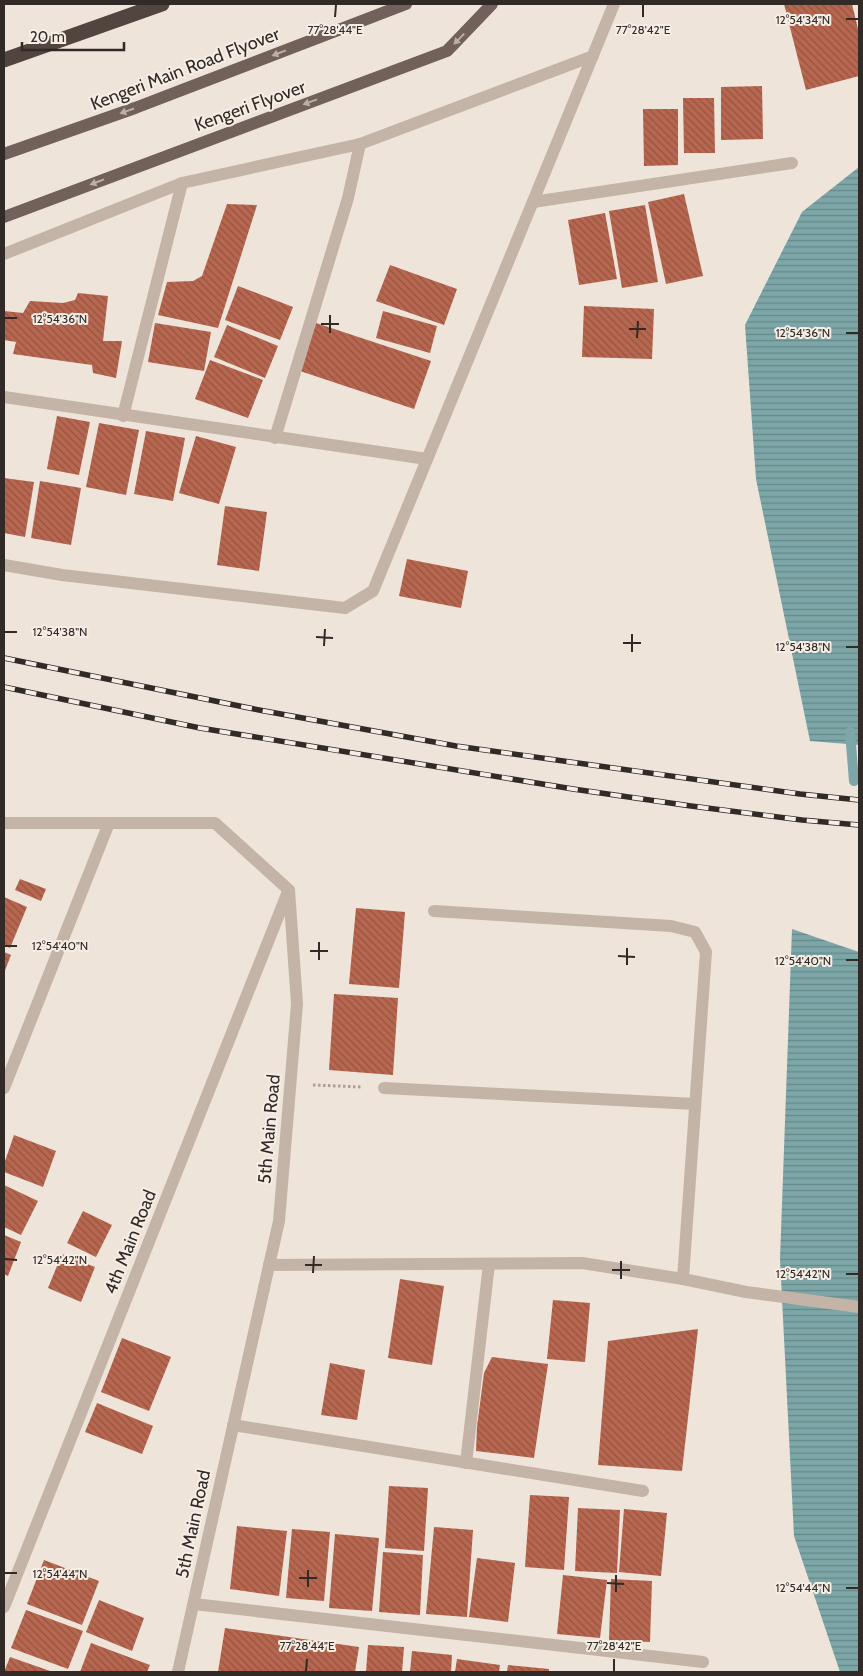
<svg xmlns="http://www.w3.org/2000/svg" width="863" height="1676" viewBox="0 0 863 1676" font-family="Cabin,sans-serif">
	<defs>
		<pattern id="water-rules" width="6" height="5" patternUnits="userSpaceOnUse" patternTransform="scale(1.25)"><rect width="6" height="5" fill="#7ca6a7"/><path d="M0 2.5h6" fill="none" stroke="#668788"/></pattern>
		<pattern id="building-back-hatch" width="6" height="6" patternUnits="userSpaceOnUse" patternTransform="scale(1.25)"><rect width="6" height="6" fill="#b7664f"/><path d="M-1 5l2 2M0 0l6 6M5-1l2 2" fill="none" stroke="#955442"/></pattern>
	</defs>
	<rect width="100%" height="100%" fill="#eee4da"/>
	<!-- water -->
	<g fill="url(#water-rules)">
		<path d="M859,167V745L810,741L756,479L745,325L802,212Z"/>
		<path d="M792,929L859,952V1672H840L794,1536L780,1259Z"/>
	</g>
	<g fill="none" stroke-linecap="round" stroke-linejoin="round">
		<!-- stream -->
		<path stroke="#7ca6a7" stroke-width="10" d="M850,732L854,781"/>
	</g>
	<!-- building -->
	<g fill="url(#building-back-hatch)">
		<path d="M784,4H852L859,33V76L806,90Z"/>
		<path d="M762,86L763,139L721,140V87Z"/>
		<path d="M683,98H714L715,153H684Z"/>
		<path d="M643,109H678V165L644,166Z"/>
		<path d="M684,194L703,276L666,284L648,202Z"/>
		<path d="M227,204L257,205L218,328L158,315L167,282L193,281L202,276Z"/>
		<path d="M645,205L658,282L622,288L609,211Z"/>
		<path d="M605,213L617,279L579,285L568,220Z"/>
		<path d="M390,265L457,289L444,325L376,301Z"/>
		<path d="M238,286L293,307L280,340L225,320Z"/>
		<path d="M78,293L108,296L103,341H122L116,378L93,373L92,365L13,354L16,342L4,340V311L23,313L30,301L63,303L75,300Z"/>
		<path d="M584,306L654,309L652,359L582,357Z"/>
		<path d="M383,311L437,326L430,353L376,338Z"/>
		<path d="M155,323L211,332L204,371L148,362Z"/>
		<path d="M316,323L431,361L414,409L300,371Z"/>
		<path d="M227,325L278,346L265,378L214,357Z"/>
		<path d="M210,360L263,380L248,418L195,399Z"/>
		<path d="M57,416L90,422L79,475L47,469Z"/>
		<path d="M99,423L139,430L126,495L86,487Z"/>
		<path d="M146,431L185,438L173,501L134,494Z"/>
		<path d="M196,436L236,447L219,504L179,493Z"/>
		<path d="M4,478L34,482L25,537L4,533Z"/>
		<path d="M40,481L81,488L71,545L31,538Z"/>
		<path d="M225,506L267,512L259,571L217,565Z"/>
		<path d="M407,559L468,571L461,608L399,596Z"/>
		<path d="M20,879L46,889L41,901L15,890Z"/>
		<path d="M4,897L27,907L10,948L4,945Z"/>
		<path d="M356,908L405,912L399,988L349,984Z"/>
		<path d="M4,952L11,955L4,973Z"/>
		<path d="M334,994L398,998L393,1075L329,1070Z"/>
		<path d="M14,1135L56,1151L43,1187L4,1172V1164Z"/>
		<path d="M4,1185L38,1201L21,1235L4,1227Z"/>
		<path d="M83,1211L112,1225L96,1257L67,1243Z"/>
		<path d="M4,1235L21,1242L8,1276L4,1274Z"/>
		<path d="M62,1254L95,1267L81,1302L48,1288Z"/>
		<path d="M400,1279L444,1286L432,1365L388,1358Z"/>
		<path d="M553,1300L590,1303L585,1362L547,1359Z"/>
		<path d="M698,1329L682,1471L598,1465L608,1341Z"/>
		<path d="M122,1338L171,1357L149,1411L101,1392Z"/>
		<path d="M492,1357L548,1364L534,1458L476,1451L477,1427L484,1373Z"/>
		<path d="M330,1363L365,1370L357,1420L321,1415Z"/>
		<path d="M97,1403L153,1426L142,1454L85,1432Z"/>
		<path d="M389,1486L428,1488L424,1551L385,1548Z"/>
		<path d="M530,1495L569,1497L564,1570L525,1567Z"/>
		<path d="M578,1508L620,1510L617,1573L575,1571Z"/>
		<path d="M624,1509L667,1513L661,1576L619,1572Z"/>
		<path d="M237,1526L287,1531L279,1596L230,1589Z"/>
		<path d="M434,1527L473,1530L467,1617L426,1614Z"/>
		<path d="M292,1529L330,1532L324,1601L286,1598Z"/>
		<path d="M335,1534L379,1538L372,1611L329,1608Z"/>
		<path d="M383,1552L423,1555L420,1615L379,1612Z"/>
		<path d="M477,1558L515,1563L508,1622L469,1617Z"/>
		<path d="M44,1560L99,1581L82,1625L27,1604Z"/>
		<path d="M563,1575L607,1580L600,1638L557,1634Z"/>
		<path d="M611,1579L652,1581L650,1642L609,1640Z"/>
		<path d="M99,1600L144,1618L132,1651L86,1632Z"/>
		<path d="M26,1610L83,1631L68,1669L11,1648Z"/>
		<path d="M225,1628L359,1647L355,1672H218Z"/>
		<path d="M91,1643L150,1665L147,1672H80Z"/>
		<path d="M368,1645L404,1647L402,1672H366Z"/>
		<path d="M412,1651L452,1655L451,1672H410Z"/>
		<path d="M10,1657L53,1672H4Z"/>
		<path d="M457,1659L500,1665L499,1672H455Z"/>
		<path d="M508,1665L549,1669V1672H507Z"/>
	</g>
	<g fill="none" stroke-linecap="round" stroke-linejoin="round">
		<!-- path -->
		<path stroke="#b09e92" stroke-width="3" stroke-dasharray="2.5 2.5" stroke-linecap="butt" d="M313,1085L362,1087"/>
		<!-- minor -->
		<g stroke="#c4b4a7" stroke-width="12">
			<path d="M533,202L792,163"/>
			<path d="M4,254L182,183"/>
			<path d="M4,397L427,459"/>
			<path d="M123,416L182,183L360,144L593,56"/>
			<path d="M275,438L348,198L360,144"/>
			<path d="M4,565L62,575L345,608L373,591L614,4"/>
			<path d="M4,823H215L289,890L297,1004L279,1221L178,1672"/>
			<path d="M434,911L671,926L695,932L706,952L683,1279"/>
			<path d="M4,1088L109,823"/>
			<path d="M384,1088L695,1104"/>
			<path d="M269,1265L582,1263L683,1279L746,1292L859,1307"/>
			<path d="M233,1425L643,1491"/>
			<path d="M466,1463L489,1264"/>
			<path d="M194,1604L703,1662"/>
			<path d="M4,1607L287,894"/>
		</g>
		<!-- major -->
		<g stroke="#72615a" stroke-width="12">
			<path d="M4,154L135,108L406,4"/>
			<path d="M4,217L447,51L492,4"/>
		</g>
		<!-- highway -->
		<path stroke="#52443f" stroke-width="15" d="M4,60L162,4"/>
		<!-- rail casing -->
		<g stroke="#322a27" stroke-width="5.5">
			<g id="rail">
				<path d="M4,658L259,710L456,746L800,794L859,800"/>
				<path d="M4,687L200,728L573,789L691,806L802,820L859,825"/>
			</g>
		</g>
		<!-- rail -->
		<use href="#rail" stroke="#f6eee5" stroke-width="4" stroke-dasharray="11" stroke-linecap="butt"/>
	</g>
	<!-- one-way arrows -->
	<defs><path id="oneway-solid" d="M-6-.8H1V-3.2L6.5 0L1 3.2V.8H-6Z" transform="scale(1.25)"/></defs>
	<g fill="#bbafa6">
		<use href="#oneway-solid" transform="translate(459 39) rotate(134)"/>
		<use href="#oneway-solid" transform="translate(279 53) rotate(159)"/>
		<use href="#oneway-solid" transform="translate(310 102) rotate(160)"/>
		<use href="#oneway-solid" transform="translate(127 111) rotate(161)"/>
		<use href="#oneway-solid" transform="translate(97 182) rotate(159)"/>
	</g>
	<!-- ticks -->
	<path fill="none" stroke="#322a27" stroke-width="2" d="M335,17L336,5M643,17V5M846,19H858M5,318H17M321,324H339M629,329H646M330,333V315M846,333H858M637,338L638,321M5,632H17M316,637L333,638M623,643H641M324,646L325,629M846,647H858M632,652V634M5,946H17M310,951H328M618,956L635,957M319,960V942M846,960H858M627,965V948M5,1259L17,1260M305,1265H322M612,1270H630M313,1273L314,1256M846,1274H858M621,1279V1261M5,1573H17M299,1578H317M607,1583L624,1584M308,1587V1570M846,1588H858M616,1592V1575M306,1671L307,1659M614,1671V1659"/>
	<g text-anchor="middle" stroke-width="4" stroke-linejoin="round" paint-order="stroke">
		<!-- street labels -->
		<g font-size="18" fill="#322a27" stroke="#f6eee5">
			<text transform="translate(185 69) rotate(-21)" y="6">Kengeri Main Road Flyover</text>
			<text transform="translate(250 106) rotate(-20)" y="6">Kengeri Flyover</text>
			<text transform="translate(269 1129) rotate(-85)" y="6">5th Main Road</text>
			<text transform="translate(130 1242) rotate(-68)" y="6">4th Main Road</text>
			<text transform="translate(193 1524) rotate(-78)" y="6">5th Main Road</text>
		</g>
	</g>
	<g font-size="12" text-anchor="middle" fill="#322a27" stroke="#f6eee5" stroke-width="4" stroke-linejoin="round" paint-order="stroke">
		<text x="803" y="24">12°54'34"N</text>
		<text x="335" y="34">77°28'44"E</text>
		<text x="643" y="34">77°28'42"E</text>
		<text x="60" y="323">12°54'36"N</text>
		<text x="803" y="337">12°54'36"N</text>
		<text x="60" y="636">12°54'38"N</text>
		<text x="803" y="651">12°54'38"N</text>
		<text x="60" y="950">12°54'40"N</text>
		<text x="803" y="965">12°54'40"N</text>
		<text x="60" y="1264">12°54'42"N</text>
		<text x="803" y="1278">12°54'42"N</text>
		<text x="60" y="1578">12°54'44"N</text>
		<text x="803" y="1592">12°54'44"N</text>
		<text x="307" y="1650">77°28'44"E</text>
		<text x="614" y="1650">77°28'42"E</text>
	</g>
	<!-- border -->
	<rect width="863" height="1676" fill="none" stroke="#322a27" stroke-width="10"/>
	<!-- scale -->
	<path d="M22 42v8h102v-8" fill="none" stroke="#322a27" stroke-width="2.5"/>
	<text x="30" y="42" font-size="15" fill="#322a27" stroke="#f6eee5" stroke-width="4" paint-order="stroke">20 m</text>
</svg>
